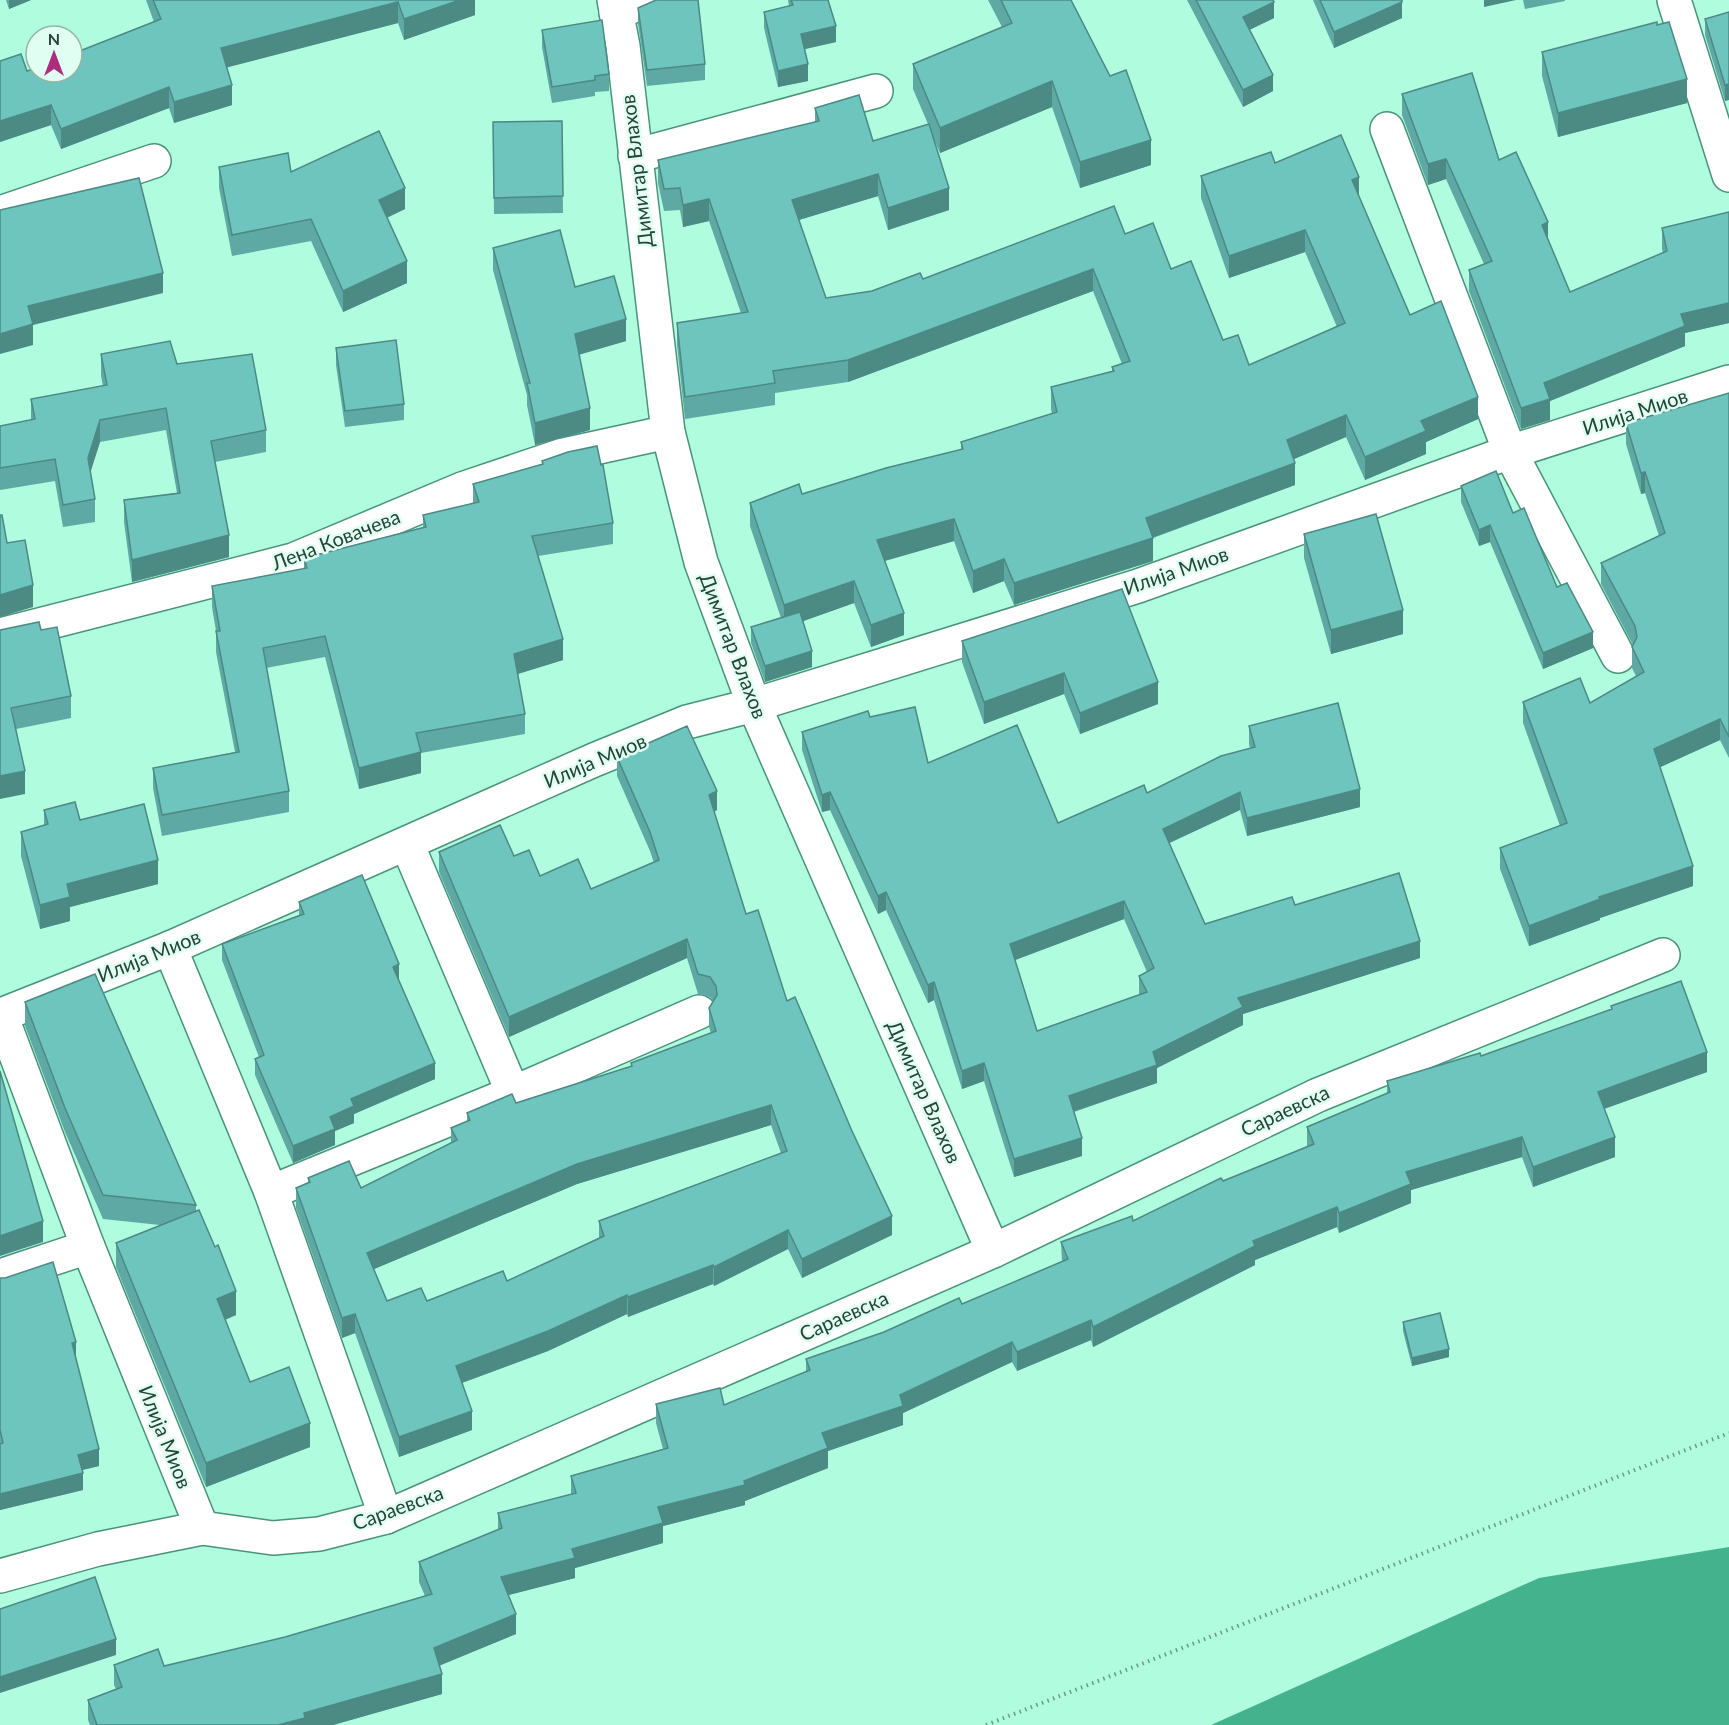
<svg xmlns="http://www.w3.org/2000/svg" width="1729" height="1725" viewBox="0 0 1729 1725" font-family="Lato,sans-serif">
	<rect width="100%" height="100%" fill="#affcde"/>
	<!-- water -->
	<path fill="#45b28e" d="M1729,1547V1725H1211L1539,1578Z"/>
	<g fill="none" stroke-linecap="round" stroke-linejoin="round">
		<!-- minor casing -->
		<g stroke="#499479" stroke-width="36">
			<g id="minor">
				<path d="M614,0L623,46L668,432L701,562L754,705L993,1251"/>
				<path d="M1674,0L1729,175"/>
				<path d="M616,13L648,0"/>
				<path d="M1387,129L1510,452L1618,656"/>
				<path d="M635,156L876,91"/>
				<path d="M0,213L154,161"/>
				<path d="M0,635L293,560L462,489L563,455L668,432"/>
				<path d="M407,844L513,1093"/>
				<path d="M170,948L271,1192L386,1517"/>
				<path d="M271,1192L513,1093L699,1012"/>
				<path d="M0,1276L88,1247"/>
				<path d="M202,1528L88,1247L1,1015L170,948L594,760L687,722L754,705L1138,586L1510,452L1729,382"/>
				<path d="M0,1576L98,1549L202,1528L273,1538L319,1534L386,1517L993,1251L1318,1095L1663,955"/>
			</g>
		</g>
		<!-- path -->
		<path stroke="#679d88" stroke-width="4" stroke-dasharray="1.5 4.5" stroke-linecap="butt" d="M986,1725L1729,1433"/>
		<!-- minor -->
		<use href="#minor" stroke="#fff" stroke-width="33"/>
	</g>
	<!-- wall -->
	<g fill="#5ea9a3" fill-rule="evenodd">
		<path d="M6,0H31L9,9Z"/>
		<path d="M146,0H475V15L404,40L398,23L227,67L232,105L174,123L169,108L61,149L51,125L0,142V61L27,71L154,22Z"/>
		<path d="M788,0H828L836,42L804,49L808,81L778,87L764,28V12L789,6Z"/>
		<path d="M988,0H1071L1151,165L1080,188L1052,107L940,153L932,135L949,210L888,230L878,196L799,220L826,298L872,291L1125,234L1171,269L1223,340L1249,365L1337,327L1305,252L1229,278L1201,198V176L1275,163L1359,197L1410,315L1478,419L1426,442V454L1365,480L1346,437L1294,459L1295,485L1153,538V561L1014,605L1004,581L973,593L954,541L885,561L904,635L871,647L854,603L803,621L812,667L765,682L751,643V627L781,618L750,526V503L802,494L961,450V442L1052,414L1051,409V387L1112,371V367L1122,364L1093,291L848,382L775,393V405L685,419L677,345V323L741,313L709,221L683,227L680,210L664,211L658,183V160L815,122V108L873,141L928,124L913,89V64L1002,27Z"/>
		<path d="M1187,0H1273L1274,18L1249,30L1273,91L1243,107Z"/>
		<path d="M1313,0H1402V18L1334,48Z"/>
		<path d="M1523,0H1565V1L1525,9Z"/>
		<path d="M638,8L705,64V80L647,86L638,24Z"/>
		<path d="M1729,12L1725,101L1705,35V19Z"/>
		<path d="M542,30L609,74V91L595,92V96L552,103L542,47Z"/>
		<path d="M1542,52L1687,103L1558,137L1542,76Z"/>
		<path d="M1402,94L1499,160L1548,241L1570,292L1663,253L1662,249V228L1729,212V323L1685,333V346L1550,401V420L1521,429L1469,291V270L1484,264L1446,179L1428,185L1402,115Z"/>
		<path d="M562,121L563,213L494,214L493,122Z"/>
		<path d="M219,167L291,172L405,209L387,218L407,283L343,312L311,241L232,256L219,188Z"/>
		<path d="M493,248L575,287L626,341L579,354L590,430L535,445L527,405V395L493,270Z"/>
		<path d="M336,348L404,404V420L345,427L336,365Z"/>
		<path d="M101,354L177,364L266,430V452L215,462L229,557L132,582L124,522V500L177,493L166,430L100,442L90,472L95,499V522L63,527L55,481L0,490V426L31,420V399L103,386L101,376Z"/>
		<path d="M1729,393V758L1720,740L1660,767L1693,886L1600,918V920L1529,946L1500,869V848L1560,826L1523,723V702L1590,703L1636,676L1632,668V647L1633,645L1601,584V563L1659,536L1645,493L1641,494L1626,444V423Z"/>
		<path d="M542,461L613,523V544L538,556L563,660L518,674L525,714V734L421,753V773L359,789L325,657L266,668L289,791V812L162,836L153,788V768L235,752L216,652V631L212,607V586L304,569V558L423,527V515L473,503V484L542,464Z"/>
		<path d="M1461,486L1513,513L1593,648L1543,669L1490,542L1479,546L1461,502Z"/>
		<path d="M1304,534L1403,634L1331,654L1304,558Z"/>
		<path d="M0,630H41L71,696V718L16,729L25,794Z"/>
		<path d="M962,641L1158,704L1080,734L1064,694L984,724L962,662Z"/>
		<path d="M870,717L928,763L1058,823L1147,793L1250,748L1249,744V726L1360,807L1247,836L1240,810L1169,843L1205,924L1295,905L1420,958L1243,1014V1025L1157,1068V1083L1074,1112L1082,1156L1014,1177L984,1081L962,1089L934,1000L928,1003L886,910L878,914L830,810L822,812L802,750V732ZM1124,919L1147,972L1139,976V995L1037,1031L1015,960Z"/>
		<path d="M617,757L717,810L714,812L746,914L787,1001L892,1235L802,1278L788,1249L714,1286L713,1284L628,1317L627,1314L548,1351L462,1383L472,1430L399,1457L355,1333L342,1338L296,1208V1188L308,1183V1178L361,1188L451,1143V1128L467,1121V1113L516,1103L631,1066V1063L711,1033L709,1027V1008L713,1001L710,997L698,994L687,958L509,1037L439,872V852L514,856L540,876L591,889L654,863L650,851L617,776ZM771,1125L781,1153L599,1221V1238L507,1281L427,1301H387L374,1269L577,1184Z"/>
		<path d="M44,810L80,820L158,884L70,907V921L40,929L21,856V832L44,826Z"/>
		<path d="M299,902L399,981L435,1079L354,1114V1123L335,1131V1145L293,1163L255,1075V1059L259,1057L222,960V944L299,915Z"/>
		<path d="M25,1002L196,1205V1211L236,1315L225,1320L250,1382L310,1447L206,1487L116,1267V1243L160,1225L103,1219L65,1132L25,1026Z"/>
		<path d="M1611,1006L1707,1072L1604,1109L1615,1157L1533,1187L1522,1157L1411,1190V1203L1339,1233L1337,1227L1255,1260V1265L1093,1347L1091,1340L1017,1371L1012,1362L903,1413V1425L828,1451V1468L745,1501V1505L663,1526V1543L575,1568V1578L508,1595L516,1634L439,1665L442,1694L333,1725H90L88,1720V1700L116,1689L114,1685V1665L164,1666L285,1637L425,1596L419,1582V1562L498,1530V1513L571,1495V1476L663,1449L656,1423V1404L724,1405L806,1372V1359L884,1332L962,1304L1062,1262L1061,1242L1133,1221L1223,1181L1307,1146V1127L1387,1094V1081L1481,1056L1611,1010Z"/>
		<path d="M0,1278L76,1358L99,1466L82,1470L83,1490L0,1510Z"/>
		<path d="M1403,1322L1449,1357L1412,1366L1403,1331Z"/>
	</g>
	<!-- shaded-wall -->
	<g fill="#4c8a84">
		<path d="M9,0H31L9,9Z"/>
		<path d="M460,0H475V15L404,40V19Z"/>
		<path d="M1484,0H1516L1484,7Z"/>
		<path d="M398,2V23L221,69V48Z"/>
		<path d="M1274,2V18L1243,33V17Z"/>
		<path d="M1402,2V18L1334,48V32Z"/>
		<path d="M836,26V42L801,50V34Z"/>
		<path d="M808,64V81L778,87V71Z"/>
		<path d="M1273,75V91L1243,107V90Z"/>
		<path d="M1687,79V103L1558,137V113Z"/>
		<path d="M1052,81V107L940,153V128Z"/>
		<path d="M1729,84V100L1725,101V85Z"/>
		<path d="M232,85V105L174,123V102Z"/>
		<path d="M169,87V108L61,149V129Z"/>
		<path d="M51,105V125L0,142V121Z"/>
		<path d="M1151,140V165L1080,188V162Z"/>
		<path d="M1446,159V179L1428,185V164Z"/>
		<path d="M878,174V196L792,222V200Z"/>
		<path d="M1359,177V199L1352,180Z"/>
		<path d="M405,188V209L379,221V200Z"/>
		<path d="M949,188V210L888,230V208Z"/>
		<path d="M709,199V221L683,227V205Z"/>
		<path d="M1548,222V243L1542,225Z"/>
		<path d="M1305,230V252L1229,278V256Z"/>
		<path d="M407,261V283L343,312V291Z"/>
		<path d="M1093,269V291L848,382V360Z"/>
		<path d="M163,273V293L33,325V345L0,354V334L28,306Z"/>
		<path d="M1729,303V323L1685,333V346L1550,401V420L1521,429V408L1544,383L1681,314Z"/>
		<path d="M626,319V341L575,356V334Z"/>
		<path d="M1478,397V419L1426,442V454L1365,480V457L1421,421Z"/>
		<path d="M590,408V430L535,445V423Z"/>
		<path d="M1346,415V437L1287,462V440Z"/>
		<path d="M100,420V442L88,480V458Z"/>
		<path d="M1295,463V485L1146,540V518Z"/>
		<path d="M1645,472V493L1641,494V473Z"/>
		<path d="M954,519V541L877,563V540Z"/>
		<path d="M1490,525V542L1479,546V530Z"/>
		<path d="M229,535V557L132,582V560Z"/>
		<path d="M1153,538V561L1014,605V583Z"/>
		<path d="M1004,559V581L973,593V571Z"/>
		<path d="M854,581V603L784,628V605Z"/>
		<path d="M33,585V607L0,617V595Z"/>
		<path d="M1403,610V634L1331,654V630Z"/>
		<path d="M904,613V635L871,647V625Z"/>
		<path d="M1593,632V648L1543,669V653Z"/>
		<path d="M563,639V660L514,675V654Z"/>
		<path d="M812,651V667L765,682V666Z"/>
		<path d="M1064,673V694L984,724V702Z"/>
		<path d="M1158,682V704L1080,734V713Z"/>
		<path d="M1720,719V740L1654,770V749Z"/>
		<path d="M421,752V773L359,789V768Z"/>
		<path d="M25,771V794L0,799V776Z"/>
		<path d="M1360,789V807L1247,836V818Z"/>
		<path d="M717,791V810L709,814V795Z"/>
		<path d="M830,792V810L822,812V795Z"/>
		<path d="M1240,792V810L1163,846V829Z"/>
		<path d="M158,860V884L70,907V921L40,929V905L67,884Z"/>
		<path d="M1693,866V886L1600,918V920L1529,946V926L1599,897Z"/>
		<path d="M886,892V910L878,914V896Z"/>
		<path d="M1124,901V919L1010,962V944Z"/>
		<path d="M687,939V958L509,1037V1017Z"/>
		<path d="M1420,941V958L1243,1014V1025L1157,1068V1083L1069,1113V1096L1153,1052L1238,998Z"/>
		<path d="M399,964V981L393,967Z"/>
		<path d="M934,982V1000L928,1003V985Z"/>
		<path d="M1707,1052V1072L1598,1111V1092Z"/>
		<path d="M435,1063V1079L354,1114V1123L335,1131V1145L293,1163V1146L351,1099Z"/>
		<path d="M984,1063V1081L962,1089V1071Z"/>
		<path d="M771,1105V1125L577,1184L367,1272V1253L577,1164Z"/>
		<path d="M1522,1137V1157L1411,1190V1203L1339,1233V1213L1406,1172Z"/>
		<path d="M1615,1137V1157L1533,1187V1167Z"/>
		<path d="M1082,1138V1156L1014,1177V1159Z"/>
		<path d="M1337,1207V1227L1255,1260V1265L1093,1347V1327L1253,1241Z"/>
		<path d="M892,1216V1235L802,1278V1259Z"/>
		<path d="M43,1221V1242L0,1256V1236Z"/>
		<path d="M788,1230V1249L714,1286V1267Z"/>
		<path d="M713,1265V1284L628,1317V1297Z"/>
		<path d="M236,1291V1315L217,1323V1299Z"/>
		<path d="M627,1295V1314L548,1351L456,1385V1366Z"/>
		<path d="M355,1314V1333L342,1338V1318Z"/>
		<path d="M1091,1320V1340L1017,1371V1352Z"/>
		<path d="M76,1342V1358L72,1359V1343Z"/>
		<path d="M1012,1342V1362L903,1413V1425L828,1451V1468L745,1501V1505L663,1526V1543L575,1568V1578L501,1597V1577L572,1549L658,1507L744,1481L822,1433Z"/>
		<path d="M1449,1349V1357L1412,1366V1358Z"/>
		<path d="M472,1411V1430L399,1457V1437Z"/>
		<path d="M310,1423V1447L206,1487V1463Z"/>
		<path d="M99,1449V1466L78,1471V1455Z"/>
		<path d="M83,1473V1490L0,1510V1494Z"/>
		<path d="M516,1614V1634L434,1668V1648Z"/>
		<path d="M116,1639V1655L0,1693V1677Z"/>
		<path d="M442,1674V1694L333,1725H278L304,1713Z"/>
	</g>
	<!-- building -->
	<g fill="#6dc5bd" stroke="#4c8a84" stroke-width="1.5" fill-rule="evenodd">
		<path d="M153,0H460L404,19L398,2L221,48L232,85L174,102L169,87L61,129L51,105L0,121V61L21,54L27,71L36,68V72H72V54L161,19Z"/>
		<path d="M656,0H698L705,64L647,70L638,8Z"/>
		<path d="M791,0H828L836,26L801,34L808,64L778,71L764,12L793,5Z"/>
		<path d="M1001,0H1071L1110,76L1126,70L1151,140L1080,162L1052,81L940,128L913,64L1012,23Z"/>
		<path d="M1196,0H1273L1274,2L1243,17L1273,75L1243,90Z"/>
		<path d="M1320,0H1402V2L1334,32Z"/>
		<path d="M1729,12V84L1725,85L1705,19Z"/>
		<path d="M602,20L609,74L595,76V80L552,87L542,30Z"/>
		<path d="M1657,22V25L1669,22L1687,79L1558,113L1542,52Z"/>
		<path d="M1472,73L1499,160L1516,152L1548,222L1542,225L1570,292L1667,251L1662,228L1729,212V303L1681,314L1685,326L1544,383L1550,399L1521,408L1469,270L1492,261L1446,159L1428,164L1402,94Z"/>
		<path d="M859,95L873,141L929,124L949,188L888,208L878,174L792,200L826,298L872,291L920,273L923,279L1114,206L1125,234L1153,223L1171,269L1191,261L1223,340L1238,335L1249,365L1345,323L1305,230L1229,256L1201,176L1271,152L1275,163L1341,135L1359,177L1352,180L1410,315L1441,301L1478,397L1421,421L1426,431L1365,457L1346,415L1287,440L1295,463L1146,518L1153,538L1014,583L1004,559L973,571L954,519L877,540L904,613L871,625L854,581L784,605L750,503L799,484L802,494L886,468L963,449L961,442L1057,412L1051,387L1114,371L1112,367L1130,361L1093,269L848,360L773,371L775,383L685,397L677,323L748,312L709,199L683,205L680,188L664,189L658,160L819,121L815,108Z"/>
		<path d="M562,121L563,196L494,198L493,122Z"/>
		<path d="M379,131L405,188L379,200L407,261L343,291L311,219L232,235L219,167L288,153L291,172Z"/>
		<path d="M139,178L163,273L28,306L33,324L0,334V210Z"/>
		<path d="M560,230L575,287L614,276L626,319L575,334L590,408L535,423L527,383H530L493,248Z"/>
		<path d="M396,340L404,404L345,411L336,348Z"/>
		<path d="M170,341L177,364L252,354L266,430L211,441L229,535L132,560L124,500L180,493L166,408L100,420L88,458L95,499L63,505L55,459L0,468V426L35,419L31,399L107,385L101,354Z"/>
		<path d="M1729,393V737L1720,719L1654,749L1693,866L1599,897L1600,899L1529,926L1500,848L1567,823L1523,702L1580,678L1590,703L1644,672L1632,647L1637,637L1635,626L1601,563L1665,533L1645,472L1641,473L1626,423Z"/>
		<path d="M597,446L601,465H603L613,523L532,536L563,639L514,654L525,714L416,733L421,752L359,768L325,636L263,648L289,791L162,815L153,768L239,752L216,631H220L212,586L307,568L304,558L426,527L423,515L479,502L473,484L543,464L542,461L568,452Z"/>
		<path d="M1496,471L1513,513L1524,508L1557,587L1567,583L1593,632L1543,653L1490,525L1479,530L1461,486Z"/>
		<path d="M1376,514L1403,610L1331,630L1304,534Z"/>
		<path d="M0,515H2L7,543L25,540L33,585L0,595Z"/>
		<path d="M1122,589L1158,682L1080,713L1064,673L984,702L962,641Z"/>
		<path d="M800,612L812,651L765,666L751,627Z"/>
		<path d="M39,622L41,630L57,627L71,696L11,708L25,771L0,776V630Z"/>
		<path d="M1338,703L1360,789L1247,818L1240,792L1163,829L1205,924L1292,897L1295,905L1399,873L1420,941L1238,998L1243,1007L1153,1052L1157,1065L1069,1096L1082,1138L1014,1159L984,1063L962,1071L934,982L928,985L886,892L878,896L830,792L822,795L802,732L868,711L870,717L915,707L928,763L1017,725L1058,823L1144,785L1147,793L1221,756L1255,747L1249,726ZM1124,901L1154,968L1139,976L1147,992L1037,1031L1010,944Z"/>
		<path d="M687,726L717,791L709,795L746,914L758,910L787,1001L795,997L852,1131L892,1216L802,1259L788,1230L714,1267L713,1265L628,1297L627,1295L548,1331L456,1366L472,1411L399,1437L355,1314L342,1318L296,1188L310,1182L308,1178L349,1161L361,1188L457,1140L451,1128L470,1120L467,1113L512,1094L516,1103L632,1066L631,1063L716,1031L709,1008L717,995L716,986L710,977L698,974L687,939L509,1017L439,852L500,825L514,856L529,850L540,876L578,859L591,889L659,860L650,832L617,757ZM771,1105L787,1151L599,1221L604,1236L507,1281L503,1271L427,1301L421,1288L387,1301L367,1253L577,1164Z"/>
		<path d="M75,802L80,820L144,804L158,860L67,884L70,897L40,905L21,832L48,824L44,810Z"/>
		<path d="M362,875L399,964L393,967L435,1063L351,1099L354,1106L330,1117L335,1129L293,1146L255,1059L264,1055L222,944L304,914L299,902Z"/>
		<path d="M95,974L196,1205L103,1195L65,1108L25,1002Z"/>
		<path d="M1681,981L1707,1052L1598,1092L1615,1137L1533,1167L1522,1137L1406,1172L1411,1184L1339,1213L1337,1207L1253,1241L1255,1246L1093,1327L1091,1320L1017,1352L1012,1342L900,1395L903,1406L822,1433L828,1448L744,1481L745,1485L658,1507L663,1523L572,1549L575,1558L501,1577L516,1614L434,1648L442,1674L304,1713L305,1718L278,1725H97L88,1700L122,1687L114,1665L158,1649L164,1666L285,1637L432,1594L419,1562L502,1528L498,1513L576,1493L571,1476L668,1448L656,1404L720,1388L724,1405L810,1370L806,1359L884,1332L959,1298L962,1304L1068,1259L1061,1242L1132,1216L1133,1221L1221,1178L1223,1181L1314,1144L1307,1127L1390,1092L1387,1081L1480,1053L1481,1056L1612,1009L1611,1006Z"/>
		<path d="M0,1071L43,1221L0,1236Z"/>
		<path d="M199,1210L215,1247L218,1245L236,1291L217,1299L250,1382L289,1367L310,1423L206,1463L116,1243Z"/>
		<path d="M53,1262L76,1342L72,1343L99,1449L78,1455L83,1473L0,1494V1444L3,1443L0,1430V1278H5Z"/>
		<path d="M1440,1313L1449,1349L1412,1358L1403,1322Z"/>
		<path d="M95,1577L116,1639L0,1677V1609Z"/>
	</g>
	<g text-anchor="middle" stroke-width="5" stroke-linejoin="round" paint-order="stroke">
		<!-- street labels -->
		<g font-size="20" fill="#254438" stroke="#e1fef2">
			<text transform="translate(637 171) rotate(-97)" y="7">Димитар Влахов</text>
			<text transform="translate(1635 412) rotate(-18)" y="7">Илија Миов</text>
			<text transform="translate(336 540) rotate(-21)" y="7">Лена Ковачева</text>
			<text transform="translate(1176 571) rotate(-19)" y="7">Илија Миов</text>
			<text transform="translate(733 646) rotate(69)" y="7">Димитар Влахов</text>
			<text transform="translate(595 761) rotate(-23)" y="7">Илија Миов</text>
			<text transform="translate(149 956) rotate(-22)" y="7">Илија Миов</text>
			<text transform="translate(924 1092) rotate(66)" y="7">Димитар Влахов</text>
			<text transform="translate(1285 1111) rotate(-25)" y="7">Сараевска</text>
			<text transform="translate(844 1316) rotate(-24)" y="7">Сараевска</text>
			<text transform="translate(165 1437) rotate(68)" y="7">Илија Миов</text>
			<text transform="translate(398 1508) rotate(-20)" y="7">Сараевска</text>
		</g>
	</g>
	<!-- north arrow -->
	<g transform="translate(54 54)"><circle r="28" fill="#e1fef2" stroke="#96b4a8" stroke-width="1.5"/>
	<path d="M0-4.5L10 22L0 15L-10 22Z" fill="#ad2e7c"/>
	<text y="-9" font-size="16" font-weight="bold" text-anchor="middle" fill="#254438">N</text>
	</g>
</svg>
